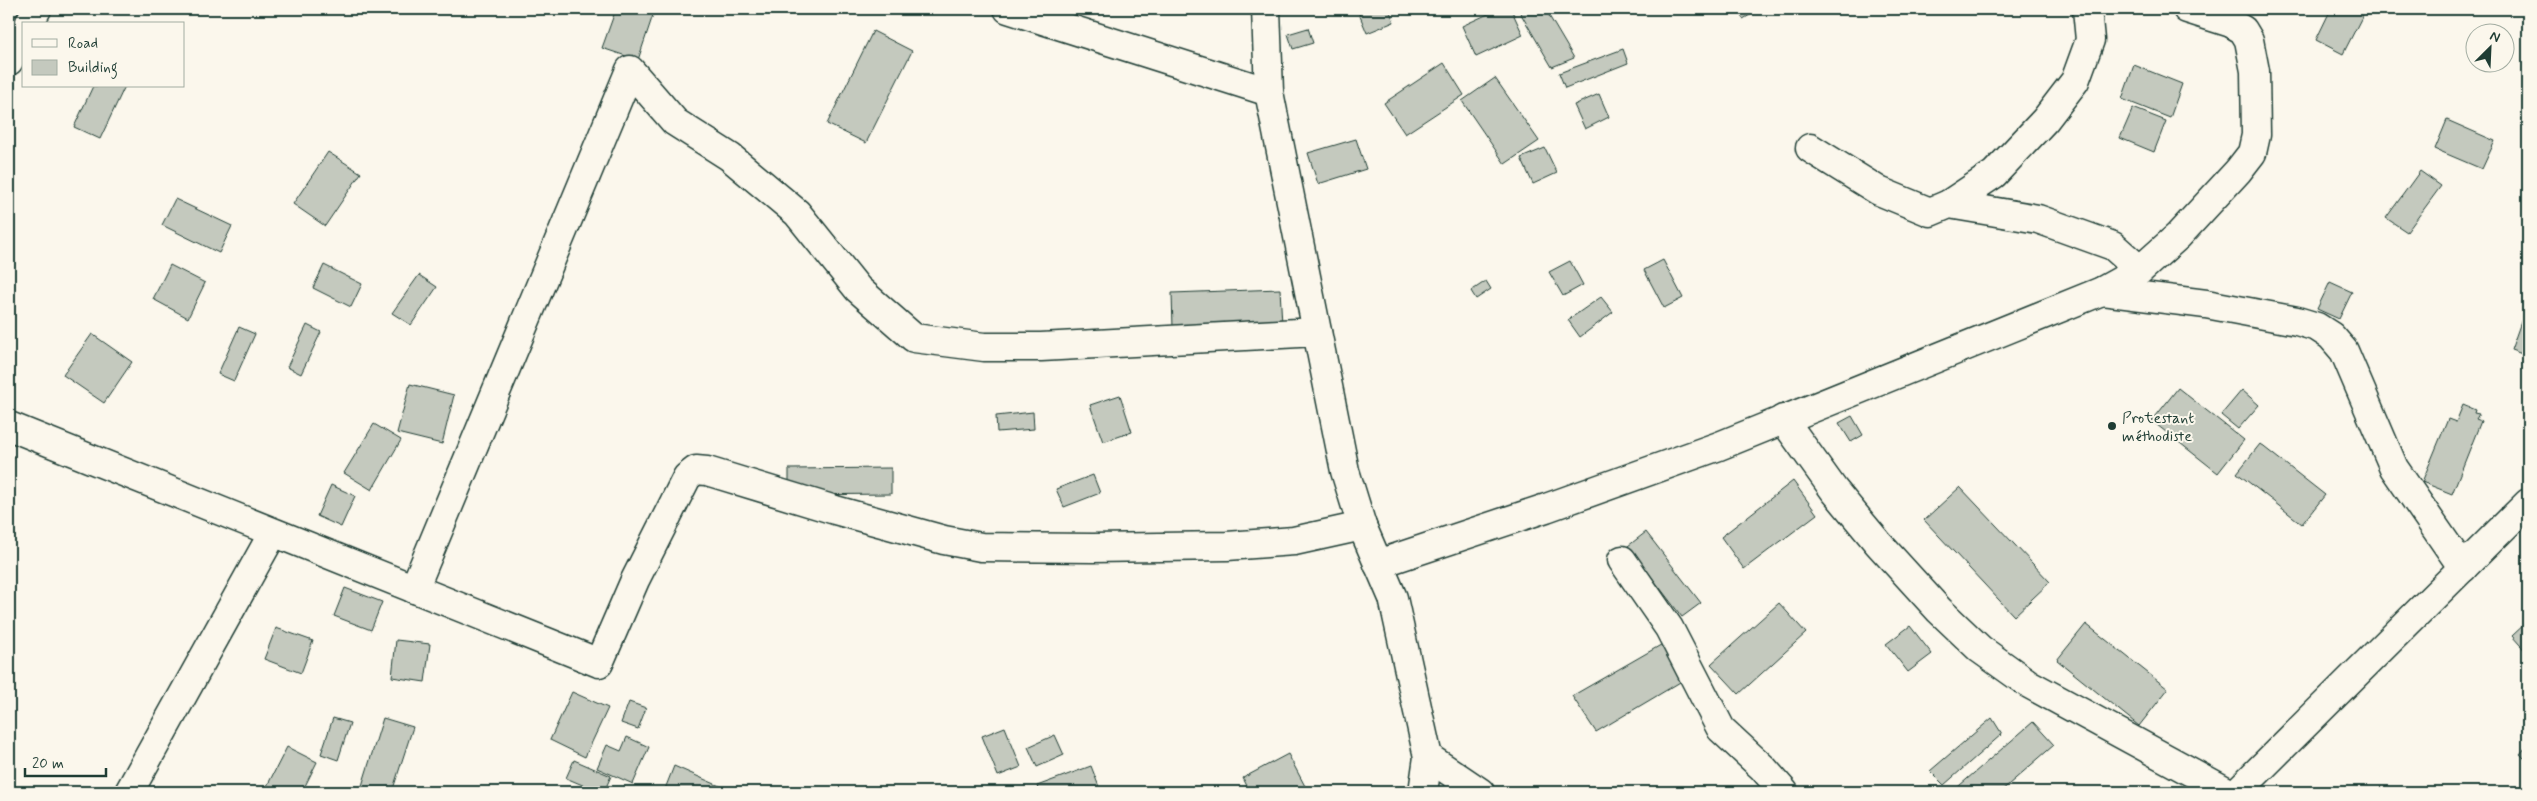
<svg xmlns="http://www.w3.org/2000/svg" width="2537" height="801" viewBox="0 0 2537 801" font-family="Mynerve,sans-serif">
	<rect width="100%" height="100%" fill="#fbf7ec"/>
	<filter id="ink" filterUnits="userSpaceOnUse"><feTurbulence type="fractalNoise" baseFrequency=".02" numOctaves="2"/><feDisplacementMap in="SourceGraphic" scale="10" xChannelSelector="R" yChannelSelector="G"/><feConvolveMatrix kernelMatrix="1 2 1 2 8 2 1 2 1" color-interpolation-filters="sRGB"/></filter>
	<g filter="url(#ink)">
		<!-- building -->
		<g fill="#c4c9be" stroke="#1f3d34">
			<path d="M616,9H655L638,60L602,48Z"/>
			<path d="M1357,9H1389L1394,22L1367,33Z"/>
			<path d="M1499,9H1511L1523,35L1476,57L1462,26Z"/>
			<path d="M1518,9H1545L1574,58L1552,67Z"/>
			<path d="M1737,9H1758L1759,10L1743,19Z"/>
			<path d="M2331,9H2366L2343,54L2316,40Z"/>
			<path d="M1308,28L1313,43L1293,49L1288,34Z"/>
			<path d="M873,31L912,51L866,143L827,124Z"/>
			<path d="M1623,49L1628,63L1565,88L1559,73Z"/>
			<path d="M1444,63L1464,95L1405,134L1384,103Z"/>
			<path d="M2134,65L2182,84L2170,118L2122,99Z"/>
			<path d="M1495,78L1539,141L1505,164L1462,101Z"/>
			<path d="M93,86H125L100,139L74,127Z"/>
			<path d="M1599,94L1609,117L1585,129L1574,105Z"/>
			<path d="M2133,108L2166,121L2154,152L2120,138Z"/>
			<path d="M2447,120L2495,141L2482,169L2435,149Z"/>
			<path d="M1356,139L1366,169L1318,184L1308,153Z"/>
			<path d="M1545,148L1557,173L1533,184L1521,158Z"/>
			<path d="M328,152L361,173L325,226L293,204Z"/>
			<path d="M2420,171L2441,186L2407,232L2386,218Z"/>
			<path d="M175,199L232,226L219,253L162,225Z"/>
			<path d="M1663,260L1683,298L1664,308L1644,270Z"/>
			<path d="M1570,261L1583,285L1563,296L1549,272Z"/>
			<path d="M170,265L205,283L188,318L153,299Z"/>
			<path d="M324,265L362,284L351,307L313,288Z"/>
			<path d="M419,275L437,287L411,325L392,313Z"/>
			<path d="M1486,281L1491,289L1476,299L1471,291Z"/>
			<path d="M2330,282L2352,292L2339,319L2317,309Z"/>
			<path d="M1280,289L1282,324L1173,328L1172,293Z"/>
			<path d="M1601,297L1613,312L1580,337L1568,320Z"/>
			<path d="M2528,302V356L2511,350Z"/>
			<path d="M307,325L321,332L301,374L287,367Z"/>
			<path d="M239,327L255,334L234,381L218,374Z"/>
			<path d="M92,334L132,362L104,403L63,375Z"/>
			<path d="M410,384L454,395L442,444L397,433Z"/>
			<path d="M2178,388L2244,440L2218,473L2152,421Z"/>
			<path d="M2242,390L2259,405L2238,429L2221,415Z"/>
			<path d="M1120,395L1132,432L1103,442L1090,405Z"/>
			<path d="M2463,405L2475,410L2474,413L2479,414L2476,419L2481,421L2452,494L2422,482L2448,419L2456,422Z"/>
			<path d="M1033,412L1034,429L997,432L996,416Z"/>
			<path d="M1852,416L1863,435L1851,442L1839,423Z"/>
			<path d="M374,424L401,440L372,490L344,473Z"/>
			<path d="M2260,444L2325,495L2302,524L2237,473Z"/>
			<path d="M9,454L14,456L9,471Z"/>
			<path d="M891,468V494L789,495V469Z"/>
			<path d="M1093,475L1100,493L1064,507L1056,489Z"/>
			<path d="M1793,481L1817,514L1744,569L1721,537Z"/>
			<path d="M331,485L355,496L341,527L317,516Z"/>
			<path d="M1960,487L2050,582L2014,616L1924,520Z"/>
			<path d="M1646,532L1701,603L1682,617L1628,546Z"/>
			<path d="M345,588L382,602L371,630L334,616Z"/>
			<path d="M1779,603L1806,633L1739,694L1711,664Z"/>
			<path d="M2528,621V654L2512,636Z"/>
			<path d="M2086,624L2168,689L2139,726L2057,660Z"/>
			<path d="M1910,626L1932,654L1908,672L1886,644Z"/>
			<path d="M276,628L313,641L301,673L264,659Z"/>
			<path d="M396,640L430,644L425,682L392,677Z"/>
			<path d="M1666,642L1687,678L1596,732L1572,696Z"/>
			<path d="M572,692L608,708L585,757L550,740Z"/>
			<path d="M629,702L646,708L638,729L621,723Z"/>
			<path d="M333,718L350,723L338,760L321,754Z"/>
			<path d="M383,718L413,727L392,792H371L361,789Z"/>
			<path d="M1992,718L2002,734L1944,785L1930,771Z"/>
			<path d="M2033,722L2054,745L2000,792H1952Z"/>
			<path d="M1005,727L1021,767L998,776L982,736Z"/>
			<path d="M1055,735L1064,755L1037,767L1028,747Z"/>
			<path d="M627,737L649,747L633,784L597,768L607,745L621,751Z"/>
			<path d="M2528,745V762L2520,754Z"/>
			<path d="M287,747L317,762L302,792H264Z"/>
			<path d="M1288,754L1306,788L1299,792H1250L1243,778Z"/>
			<path d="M574,760L611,776L604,792H599L566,778Z"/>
			<path d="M674,766L731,791V792H673L665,789Z"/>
			<path d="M1091,766L1101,792H1039L1037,786Z"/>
		</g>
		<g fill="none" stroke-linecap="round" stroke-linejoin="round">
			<!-- minor casing -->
			<g stroke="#1f3d34" stroke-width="31">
				<g id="minor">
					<path d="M1008,9L1269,92"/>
					<path d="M1266,9L1269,92L1345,471L1362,526L1393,598L1428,757L1423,792"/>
					<path d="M1810,148L1879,191L1930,212L1949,204L2038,219L2113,246L2140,270"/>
					<path d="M1949,204L1994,174L2045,120L2075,81L2090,40L2087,9"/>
					<path d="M2102,291L2206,304L2297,321L2317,327L2331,336L2344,351L2394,468L2463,568"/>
					<path d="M1783,419L1834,490L1878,543L1939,610L1980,649L2029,684L2228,792"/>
					<path d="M9,426L599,663L635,580L687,477L696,470L707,471L835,510L944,540L981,547L1093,548L1227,546L1294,541L1362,526"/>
					<path d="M1622,560L1669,628L1721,729L1763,768L1784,792"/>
					<path d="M1378,564L1546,508L1719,446L2102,291L2140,270L2178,236L2238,171L2252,153L2256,135L2255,71L2249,40L2243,30L2231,23L2187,9"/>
					<path d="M414,589L630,70L675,122L730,157L797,213L858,289L914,338L984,347H1041L1317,332"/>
					<path d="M1428,757L1480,792"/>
					<path d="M129,792L273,533"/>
					<path d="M2237,792L2528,503"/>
				</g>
			</g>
			<!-- highway casing -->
			<g stroke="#1f3d34" stroke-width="31">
				<g id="highway">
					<path d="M29,24L37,9"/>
					<path d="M9,61L24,33"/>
				</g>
			</g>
			<!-- minor -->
			<use href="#minor" stroke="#fbf7ec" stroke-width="28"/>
			<!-- highway -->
			<use href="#highway" stroke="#fbf7ec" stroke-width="28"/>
		</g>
	</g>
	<!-- markers -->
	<circle fill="#1f3d34" stroke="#fbf7ec" stroke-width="2" cx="2112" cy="426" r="5"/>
	<g text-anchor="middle" stroke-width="4" stroke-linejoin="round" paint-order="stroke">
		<!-- poi labels -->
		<g font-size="16" fill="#1f3d34" stroke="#fbf7ec" text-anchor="start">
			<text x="2122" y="423">Protestant<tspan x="2122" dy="18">méthodiste</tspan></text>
		</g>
	</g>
	<!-- margin -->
	<rect width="2537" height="801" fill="none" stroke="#fbf7ec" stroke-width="30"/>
	<rect x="15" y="15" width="2507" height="771" fill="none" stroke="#1f3d34" stroke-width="2" filter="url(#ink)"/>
	<!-- legend -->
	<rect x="22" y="22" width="162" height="65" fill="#fbf7ec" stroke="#a3ada2"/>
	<rect x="32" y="39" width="25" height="8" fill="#fbf7ec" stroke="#a3ada2"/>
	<text x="68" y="48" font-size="15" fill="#1f3d34">Road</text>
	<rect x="32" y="60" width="25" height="15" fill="#c4c9be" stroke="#a3ada2"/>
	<text x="68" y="72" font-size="15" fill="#1f3d34">Building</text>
	<!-- north arrow -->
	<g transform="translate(2490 48) rotate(24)"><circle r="24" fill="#fbf7ec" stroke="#a3ada2"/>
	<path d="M0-4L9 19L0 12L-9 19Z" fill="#1f3d34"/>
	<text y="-8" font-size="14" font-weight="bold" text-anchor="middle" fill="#1f3d34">N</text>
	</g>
	<!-- scale -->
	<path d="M25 768v8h81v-8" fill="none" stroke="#1f3d34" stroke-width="2.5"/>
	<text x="32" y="768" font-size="15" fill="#1f3d34" stroke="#fbf7ec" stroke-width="4" paint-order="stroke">20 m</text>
</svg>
